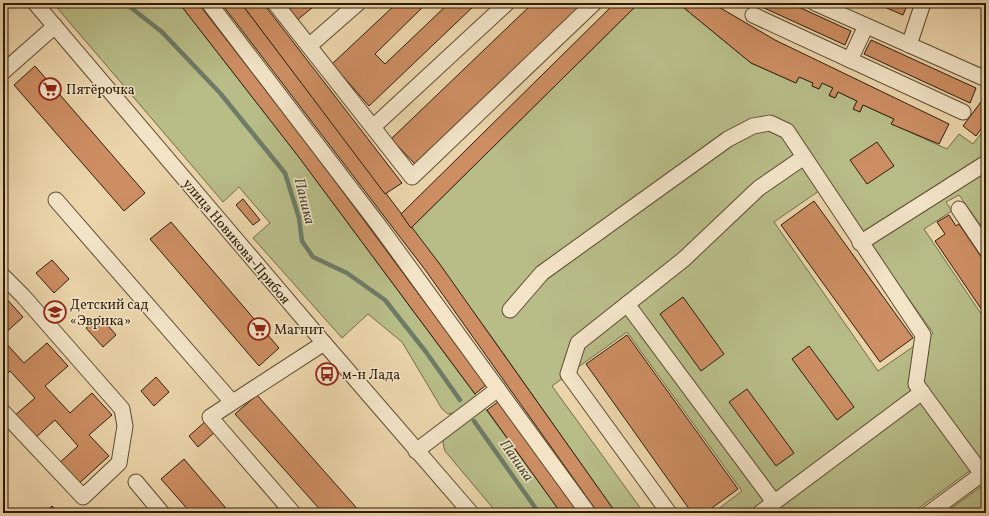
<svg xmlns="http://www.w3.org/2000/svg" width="989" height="516" viewBox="0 0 989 516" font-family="Vollkorn,serif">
	<rect width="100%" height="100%" fill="#ecd5ab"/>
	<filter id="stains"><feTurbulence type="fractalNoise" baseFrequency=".005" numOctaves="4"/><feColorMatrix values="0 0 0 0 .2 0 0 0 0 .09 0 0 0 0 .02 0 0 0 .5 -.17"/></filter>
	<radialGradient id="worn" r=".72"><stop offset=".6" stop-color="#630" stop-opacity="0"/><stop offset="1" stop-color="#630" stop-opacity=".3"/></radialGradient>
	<!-- green -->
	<g fill="#b8bd88" stroke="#726d48">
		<path d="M53,3H179L298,156L477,397L454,413L448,414L442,409L402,342L368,314L342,338L253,238L270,223L239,187L223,202Z"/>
		<path d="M639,3H678L751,63L796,83L799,77L813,83L812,86L819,89L822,83L833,88L829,96L835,98L838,92L857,101L854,108L860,112L863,105L894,119L892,124L947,149L959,134L973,144L986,127V154L864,234L829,184L774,222L878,371L933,333L870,244L986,168V233L959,195L946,202L952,211L924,229L986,321V459L912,513H713L742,491L627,332L552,386L644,513H616L491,336L411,228Z"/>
		<path d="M484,407L561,513H497L445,451L443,443L444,438Z"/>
		<path d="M986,483V513H945Z"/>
	</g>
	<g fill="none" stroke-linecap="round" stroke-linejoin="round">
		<!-- stream -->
		<g stroke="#6e7b66" stroke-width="4.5">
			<path d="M125,3L162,32L220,93L285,173L299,218L302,241L313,257L347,273L385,300L426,352L460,400"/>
			<path d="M474,421L539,513"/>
		</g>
	</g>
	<!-- building -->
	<g fill="#cd8e63" stroke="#2c1d09">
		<path d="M179,3H198L309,146L486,385L475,394L298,156Z"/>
		<path d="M221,3H241L439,263L616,513H598L426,271Z"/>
		<path d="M241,3H263L402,183L385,194Z"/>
		<path d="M288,3H318L297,20L285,5Z"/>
		<path d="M397,3H427L375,54L385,64L449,3H477L369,106L332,64Z"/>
		<path d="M533,3H584L415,164L391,139Z"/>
		<path d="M615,3H639L411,228L401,214Z"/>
		<path d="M678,3H712L775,40L949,124L939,144L891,124L894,119L863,105L860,112L853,109L857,101L838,92L835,98L829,95L833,88L822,83L819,89L812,86L813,83L799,77L796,83L751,63Z"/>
		<path d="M764,3H790L851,31L845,45L762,7Z"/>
		<path d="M875,3H908L903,15Z"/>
		<path d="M871,40L976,88L970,103L864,54Z"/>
		<path d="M35,66L145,193L124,211L14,85Z"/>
		<path d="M986,95V122L976,136L963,126Z"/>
		<path d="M877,142L894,166L867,184L850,160Z"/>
		<path d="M243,199L260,220L253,225L236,205Z"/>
		<path d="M814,201L913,338L880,362L781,225Z"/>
		<path d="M949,215L956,226L959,224L986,264V316L935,241L945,234L937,222Z"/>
		<path d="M171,222L279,348L259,366L150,239Z"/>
		<path d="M52,260L69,279L54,293L36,273Z"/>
		<path d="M3,295L23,317L3,335Z"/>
		<path d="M683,297L724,354L701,371L660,314Z"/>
		<path d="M100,316L116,335L103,347L86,328Z"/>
		<path d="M627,335L738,489L705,513H692L586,364Z"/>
		<path d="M3,340L24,363L47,343L68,366L45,386L70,413L92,393L112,415L89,435L109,456L76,486L57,465L78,446L55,420L34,439L13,417L35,398L10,371L3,378Z"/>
		<path d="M809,346L854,407L837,420L792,359Z"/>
		<path d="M156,377L169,392L154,406L141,391Z"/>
		<path d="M747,389L794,453L776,466L729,402Z"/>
		<path d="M257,395L361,513H323L235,414Z"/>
		<path d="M499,401L579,513H561L487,410Z"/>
		<path d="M207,420L216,431L198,447L189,436Z"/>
		<path d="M184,459L230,513H191L161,479Z"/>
		<path d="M52,506L59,513H44Z"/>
	</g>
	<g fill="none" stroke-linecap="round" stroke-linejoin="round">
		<!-- minor casing -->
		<g stroke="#5c4b32" stroke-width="17">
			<g id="minor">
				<path d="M35,3L324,343L471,513"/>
				<path d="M209,3L380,227L588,513"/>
				<path d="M275,3L412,177L594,3"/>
				<path d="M815,3L986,79"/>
				<path d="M753,15L963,112"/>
				<path d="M909,45L923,3"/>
				<path d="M309,46L358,3"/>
				<path d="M850,60L866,26"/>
				<path d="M3,72L55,26"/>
				<path d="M373,127L507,3"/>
				<path d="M56,200L232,402"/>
				<path d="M959,209L986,249"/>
				<path d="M860,243L986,163"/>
				<path d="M3,276L23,296L122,409L125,426L119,463L83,497L3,412"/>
				<path d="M627,304L774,502"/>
				<path d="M510,310L542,273L728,139L753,126L770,123L787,131L923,335L916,384L982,474"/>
				<path d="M416,451L498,389"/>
				<path d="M136,482L162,513"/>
				<path d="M293,513L210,417L324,343"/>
				<path d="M669,513L568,374L578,343L684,259L759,188L804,157"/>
				<path d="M760,513L922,392"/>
				<path d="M929,513L986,471"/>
			</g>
		</g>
		<!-- minor -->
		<use href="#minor" stroke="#f3e4c8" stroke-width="15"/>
	</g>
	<!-- icons -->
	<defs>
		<g id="supermarket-ring" transform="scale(1.15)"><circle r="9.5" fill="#f3e4c8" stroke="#8f2418" stroke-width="1.5"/><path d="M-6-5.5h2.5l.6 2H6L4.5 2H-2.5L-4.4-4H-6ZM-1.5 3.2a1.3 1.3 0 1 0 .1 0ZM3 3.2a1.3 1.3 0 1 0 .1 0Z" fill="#8f2418"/></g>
		<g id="school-ring" transform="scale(1.15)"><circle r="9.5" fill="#f3e4c8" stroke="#8f2418" stroke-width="1.5"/><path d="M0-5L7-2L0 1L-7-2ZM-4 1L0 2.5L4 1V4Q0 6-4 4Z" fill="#8f2418"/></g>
		<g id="bus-ring" transform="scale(1.15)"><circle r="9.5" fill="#f3e4c8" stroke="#8f2418" stroke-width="1.5"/><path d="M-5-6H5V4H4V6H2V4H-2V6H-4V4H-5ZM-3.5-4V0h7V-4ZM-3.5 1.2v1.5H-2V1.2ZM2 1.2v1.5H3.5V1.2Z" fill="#8f2418"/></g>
	</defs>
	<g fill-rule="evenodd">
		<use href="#supermarket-ring" x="50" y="89"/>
		<use href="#school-ring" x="55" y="312"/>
		<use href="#supermarket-ring" x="259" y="329"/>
		<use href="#bus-ring" x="327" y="374"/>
	</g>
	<g text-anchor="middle" stroke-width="3" stroke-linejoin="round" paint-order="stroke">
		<!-- poi labels -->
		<g font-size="14" fill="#2c1d09" stroke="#f3e4c8" text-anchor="start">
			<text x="66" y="94">Пятёрочка</text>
			<text x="70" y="309">Детский сад<tspan x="70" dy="16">«Эврика»</tspan></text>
			<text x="274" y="334">Магнит</text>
			<text x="342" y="379">м-н Лада</text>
		</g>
		<!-- street labels -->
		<g font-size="14" fill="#2c1d09" stroke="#f3e4c8">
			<text transform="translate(237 241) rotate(50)" y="5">улица Новикова-Прибоя</text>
		</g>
		<!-- water labels -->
		<g font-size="15" font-style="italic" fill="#4d4c38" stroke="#f3e4c8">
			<text transform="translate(305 201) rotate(76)" y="5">Паника</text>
			<text transform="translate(517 460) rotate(55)" y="5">Паника</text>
		</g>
	</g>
	<!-- margin -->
	<rect width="989" height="516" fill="none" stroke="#ecd5ab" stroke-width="16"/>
	<rect x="4" y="4" width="981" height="508" fill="none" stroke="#2c1d09" stroke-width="2"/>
	<rect x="8" y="8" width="973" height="500" fill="none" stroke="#2c1d09"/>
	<rect width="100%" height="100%" filter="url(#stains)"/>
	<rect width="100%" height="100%" fill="url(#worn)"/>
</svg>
